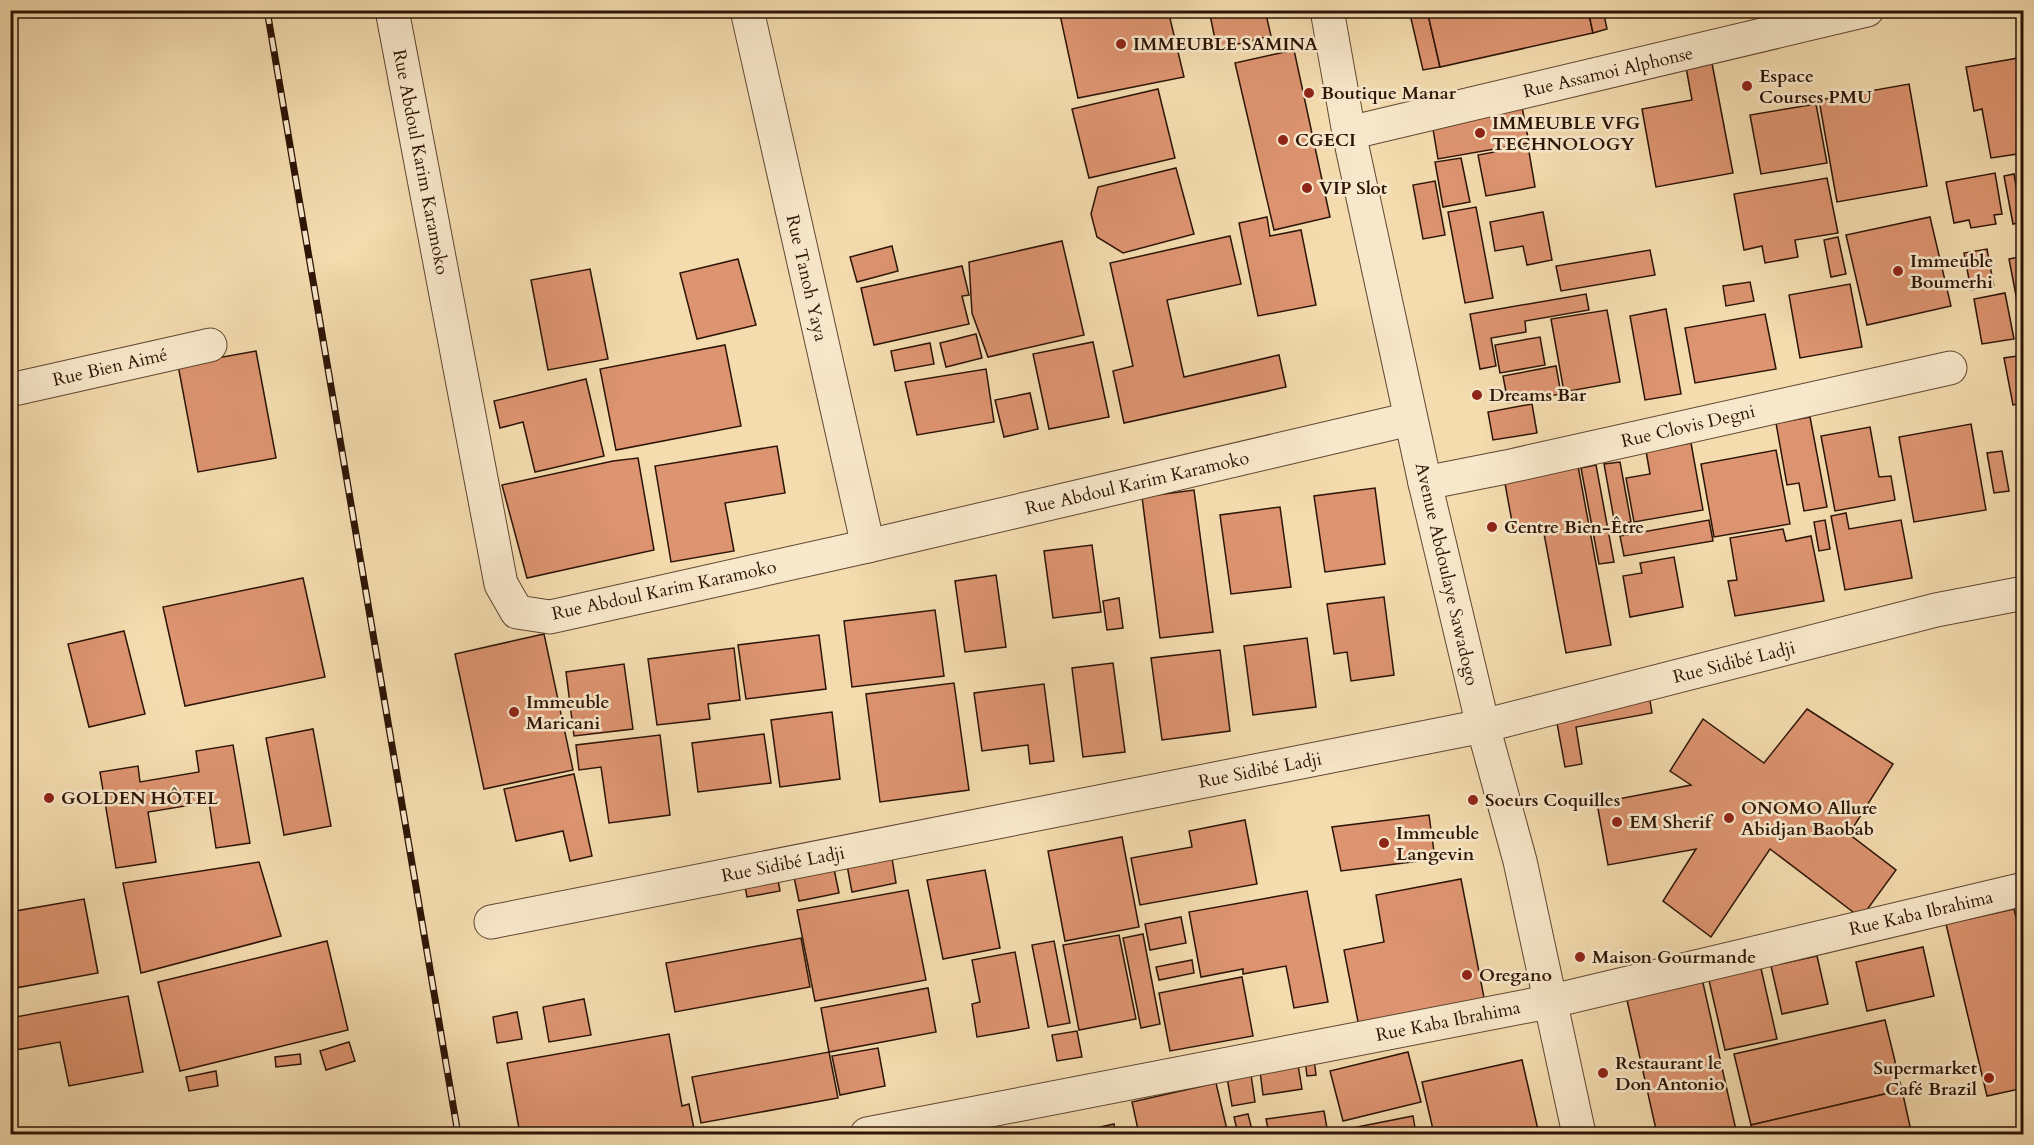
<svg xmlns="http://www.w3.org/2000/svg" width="2034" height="1145" viewBox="0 0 2034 1145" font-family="Cardo,serif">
	<rect width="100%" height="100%" fill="#f4dcaf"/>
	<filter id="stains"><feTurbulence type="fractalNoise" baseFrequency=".00333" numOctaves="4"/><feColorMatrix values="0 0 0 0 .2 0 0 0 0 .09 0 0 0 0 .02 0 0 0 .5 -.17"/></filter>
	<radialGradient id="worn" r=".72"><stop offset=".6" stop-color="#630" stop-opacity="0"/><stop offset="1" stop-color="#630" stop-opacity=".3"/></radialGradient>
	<!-- building -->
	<g fill="#dd9470" stroke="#2d1406" stroke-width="1.5">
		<path d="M1059,10H1168L1184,77L1078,98Z"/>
		<path d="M1209,10H1265L1271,36L1217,49Z"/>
		<path d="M1409,10H1427L1440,67L1423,70Z"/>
		<path d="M1427,10H1588L1593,33L1440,67Z"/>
		<path d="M1588,10H1603L1607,29L1593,33Z"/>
		<path d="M1294,50L1330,217L1274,230L1235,63Z"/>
		<path d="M2024,57V153L1991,158L1982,109L1974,111L1966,67Z"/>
		<path d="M1711,58L1733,173L1656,187L1642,109L1692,100L1685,62Z"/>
		<path d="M1909,84L1927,186L1837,202L1819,100Z"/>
		<path d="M1158,89L1175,158L1089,178L1072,109Z"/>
		<path d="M1816,104L1827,163L1761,174L1750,115Z"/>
		<path d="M1522,107L1529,143L1438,159L1432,123Z"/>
		<path d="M1528,146L1535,187L1486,196L1478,155Z"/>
		<path d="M1461,158L1470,202L1443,207L1435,162Z"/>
		<path d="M1176,168L1194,234L1123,253L1097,237L1091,214L1098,187Z"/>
		<path d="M1995,173L2002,214L1994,215L1996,224L1971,228L1969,220L1954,223L1946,182Z"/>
		<path d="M2014,174L2022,222L2013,224L2004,176Z"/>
		<path d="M1827,178L1838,233L1795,240L1798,257L1765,263L1762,246L1744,250L1734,194Z"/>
		<path d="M1435,181L1445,235L1423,239L1413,185Z"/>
		<path d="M1476,207L1493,298L1465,303L1448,212Z"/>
		<path d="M1543,212L1552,260L1527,265L1523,246L1495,251L1490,222Z"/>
		<path d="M1267,217L1270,236L1301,230L1316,305L1258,316L1239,223Z"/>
		<path d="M1930,217L1951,306L1867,325L1846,235Z"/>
		<path d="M1230,236L1241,284L1167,300L1184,377L1279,355L1286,387L1124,423L1113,371L1133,366L1110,263Z"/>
		<path d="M1838,237L1846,274L1831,277L1824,240Z"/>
		<path d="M1062,241L1084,335L988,357L972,313L969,262Z"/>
		<path d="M892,246L898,271L857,282L850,257Z"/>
		<path d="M1987,249L1994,287L1971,290L1964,253Z"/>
		<path d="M1650,250L1655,275L1561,291L1556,266Z"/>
		<path d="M2024,256V337L2009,259Z"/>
		<path d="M738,259L756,325L697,339L680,273Z"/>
		<path d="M962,266L969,295L962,296L969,324L874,345L861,288Z"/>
		<path d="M590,269L608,359L548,370L531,280Z"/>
		<path d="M1750,282L1754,301L1726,306L1723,286Z"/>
		<path d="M1850,284L1862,347L1800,358L1789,295Z"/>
		<path d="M2005,293L2014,339L1982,344L1974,299Z"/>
		<path d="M1586,294L1589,310L1525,321L1526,332L1491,338L1496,366L1480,369L1470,314Z"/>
		<path d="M1666,309L1681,394L1645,400L1630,316Z"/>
		<path d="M1607,310L1620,382L1564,392L1551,319Z"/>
		<path d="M1765,314L1776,369L1695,383L1685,328Z"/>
		<path d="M976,334L982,358L946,367L940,343Z"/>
		<path d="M1540,337L1545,365L1500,373L1495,345Z"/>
		<path d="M1093,342L1109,417L1049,429L1033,354Z"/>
		<path d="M930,343L934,364L895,371L891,351Z"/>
		<path d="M725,345L741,426L616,450L600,369Z"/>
		<path d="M256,351L276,458L198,472L178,365Z"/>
		<path d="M2024,355V403L2013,405L2004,358Z"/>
		<path d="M1556,366L1561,394L1508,403L1503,376Z"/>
		<path d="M986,369L994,422L917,435L905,382Z"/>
		<path d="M586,379L604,456L535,472L523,422L500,428L494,401Z"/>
		<path d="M1030,393L1038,429L1004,437L995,400Z"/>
		<path d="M1532,404L1537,433L1493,440L1488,412Z"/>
		<path d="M1810,417L1827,507L1804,511L1799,483L1787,485L1776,423Z"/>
		<path d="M1971,424L1986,510L1914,522L1899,437Z"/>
		<path d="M1870,427L1879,477L1891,476L1895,500L1835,511L1821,436Z"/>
		<path d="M1691,443L1703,510L1634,522L1626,478L1650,474L1646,451Z"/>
		<path d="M777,446L785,493L725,503L734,551L671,562L655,466Z"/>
		<path d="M1776,450L1790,524L1714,537L1701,464Z"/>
		<path d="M2002,451L2009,491L1994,493L1987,453Z"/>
		<path d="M638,458L654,550L527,578L502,485L613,461Z"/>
		<path d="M1620,462L1631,522L1615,525L1604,464Z"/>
		<path d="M1596,465L1614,562L1599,564L1581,468Z"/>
		<path d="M1578,466L1611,645L1566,653L1543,528L1514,533L1504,478Z"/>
		<path d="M1375,488L1385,564L1325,572L1314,496Z"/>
		<path d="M1194,490L1213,632L1160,638L1142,497Z"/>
		<path d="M1280,507L1291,587L1231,594L1220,515Z"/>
		<path d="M1846,513L1849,529L1901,520L1912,578L1845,590L1831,516Z"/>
		<path d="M1709,520L1713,541L1624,556L1620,536Z"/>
		<path d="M1825,520L1830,549L1819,551L1814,522Z"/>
		<path d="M1783,529L1786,541L1811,536L1824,601L1735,616L1728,581L1737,580L1730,538Z"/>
		<path d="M1092,545L1101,612L1053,618L1044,551Z"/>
		<path d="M1674,557L1683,607L1630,617L1623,576L1642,573L1640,563Z"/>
		<path d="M996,575L1006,647L965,652L955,581Z"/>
		<path d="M303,578L325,677L185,706L163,607Z"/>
		<path d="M1384,597L1394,675L1351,681L1347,652L1334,654L1327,604Z"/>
		<path d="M1119,598L1123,628L1107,630L1103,601Z"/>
		<path d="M935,610L944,676L852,687L844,621Z"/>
		<path d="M124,631L145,714L89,727L68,644Z"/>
		<path d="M544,634L573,770L484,789L455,654Z"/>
		<path d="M819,635L826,689L746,699L738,645Z"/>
		<path d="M1307,638L1316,707L1253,715L1244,646Z"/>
		<path d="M734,648L740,700L708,704L710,719L657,725L648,659Z"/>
		<path d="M1220,650L1230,731L1162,740L1151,658Z"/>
		<path d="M1113,663L1125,752L1083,757L1072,668Z"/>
		<path d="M624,664L633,729L574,736L566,672Z"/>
		<path d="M954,683L969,790L880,802L866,694Z"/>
		<path d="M1044,684L1054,761L1030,764L1028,745L982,751L974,693Z"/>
		<path d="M1649,695L1652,713L1576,727L1582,764L1565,767L1555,712Z"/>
		<path d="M1807,709L1893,764L1849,834L1896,870L1861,918L1770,849L1711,937L1663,901L1696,849L1608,865L1597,803L1691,785L1670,771L1703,719L1764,763Z"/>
		<path d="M832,712L840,779L780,787L771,720Z"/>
		<path d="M313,729L331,826L284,835L266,738Z"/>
		<path d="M764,734L771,783L698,792L692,743Z"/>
		<path d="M660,735L670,815L609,823L601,767L579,770L576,745Z"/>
		<path d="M233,745L250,843L216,848L209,802L148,812L156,862L116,868L100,772L138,766L140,782L199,772L196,751Z"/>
		<path d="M574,774L592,856L570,861L563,831L516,841L504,789Z"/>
		<path d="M1429,815L1435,859L1341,871L1332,827Z"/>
		<path d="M1245,820L1257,884L1140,905L1131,858L1192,847L1189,831Z"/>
		<path d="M1122,837L1139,927L1065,941L1048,851Z"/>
		<path d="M891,852L896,883L852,892L846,860Z"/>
		<path d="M259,862L281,936L141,973L123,883Z"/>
		<path d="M833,864L839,893L799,901L793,872Z"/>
		<path d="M985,870L1000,948L943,959L927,880Z"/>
		<path d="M777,875L780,891L747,897L744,881Z"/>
		<path d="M1461,879L1486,1008L1360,1032L1344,950L1384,942L1376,895Z"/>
		<path d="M908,890L926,980L815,1001L797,910Z"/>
		<path d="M1307,891L1328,1002L1294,1008L1286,966L1243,974V969L1201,977L1189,912Z"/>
		<path d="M84,899L98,973L10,989V912Z"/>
		<path d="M2014,909L2024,949V1088L1987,1096L1946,924Z"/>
		<path d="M1181,917L1186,943L1150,950L1145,924Z"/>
		<path d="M1143,934L1160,1024L1141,1028L1123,938Z"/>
		<path d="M1119,935L1136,1019L1079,1030L1063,945Z"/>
		<path d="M801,938L810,987L675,1012L666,963Z"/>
		<path d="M327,941L348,1030L180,1071L158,982Z"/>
		<path d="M1054,941L1070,1023L1048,1027L1032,945Z"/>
		<path d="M1923,947L1934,996L1867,1011L1856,962Z"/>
		<path d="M1015,952L1029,1028L977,1037L972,1004L980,1002L972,960Z"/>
		<path d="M1817,956L1828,1004L1782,1014L1771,966Z"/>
		<path d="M1192,960L1194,973L1159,980L1156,967Z"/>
		<path d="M1760,964L1777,1039L1725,1050L1708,976Z"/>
		<path d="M1701,974L1736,1130L1715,1134H1657L1625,991Z"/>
		<path d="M1242,977L1253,1036L1170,1051L1159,993Z"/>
		<path d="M928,988L936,1032L829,1052L821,1008Z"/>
		<path d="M128,996L143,1072L69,1086L60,1042L10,1051V1018Z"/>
		<path d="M584,999L591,1035L549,1042L543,1007Z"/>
		<path d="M517,1012L522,1039L497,1043L493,1017Z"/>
		<path d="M1885,1020L1902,1090L1751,1125L1734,1054Z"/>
		<path d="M1077,1031L1082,1057L1057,1061L1052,1035Z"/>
		<path d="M669,1034L682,1106L689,1104L695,1134H520L507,1063Z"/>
		<path d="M349,1042L355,1061L326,1070L320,1051Z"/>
		<path d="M878,1048L885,1086L840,1095L832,1056Z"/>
		<path d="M829,1052L838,1098L701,1123L692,1077Z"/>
		<path d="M1408,1052L1421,1102L1343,1121L1330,1071Z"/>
		<path d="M300,1054L301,1064L276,1067L275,1057Z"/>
		<path d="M1314,1059L1316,1075L1307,1076L1305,1060Z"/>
		<path d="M1522,1060L1539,1134H1434L1422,1082Z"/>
		<path d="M1298,1065L1302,1089L1263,1095L1260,1071Z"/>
		<path d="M1250,1068L1255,1102L1232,1106L1226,1072Z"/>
		<path d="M216,1071L218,1086L189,1091L186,1077Z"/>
		<path d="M1216,1083L1228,1134H1139L1132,1102Z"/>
		<path d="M1902,1090L1911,1131L1894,1134H1753L1751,1125Z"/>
		<path d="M1324,1111L1328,1134H1269L1266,1119Z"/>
		<path d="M1248,1114L1253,1134H1238L1234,1117Z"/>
		<path d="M1413,1116L1416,1134H1333L1332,1132Z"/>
		<path d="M1114,1124L1116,1134H1069Z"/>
	</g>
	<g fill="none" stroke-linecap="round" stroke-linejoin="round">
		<!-- street casing -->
		<g stroke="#5f4630" stroke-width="35">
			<g id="street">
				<path d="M392,10L501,584L517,612L550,617L868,546L1410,419"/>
				<path d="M747,10L868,546"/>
				<path d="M1327,10L1349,133L1425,483L1483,726L1520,861L1579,1134"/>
				<path d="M1349,133L1867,10"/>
				<path d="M10,390L210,345"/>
				<path d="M1425,483L1506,467L1950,368"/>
				<path d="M491,922L1483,726L1936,610L2024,593"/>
				<path d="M867,1134L1548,1002L2024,889"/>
			</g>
		</g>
		<!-- street -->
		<use href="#street" stroke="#f8e8cb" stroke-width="33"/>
		<!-- rail casing -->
		<g stroke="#2d1406" stroke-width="7">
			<path id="rail" d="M267,10L458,1134"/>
		</g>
		<!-- rail -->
		<use href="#rail" stroke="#f8e8cb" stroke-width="4.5" stroke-dasharray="14" stroke-linecap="butt"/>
	</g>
	<!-- markers -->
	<g fill="#8f2418" stroke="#f8e8cb" stroke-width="2">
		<circle cx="1121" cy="44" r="6"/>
		<circle cx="1747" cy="86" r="6"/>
		<circle cx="1309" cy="93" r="6"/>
		<circle cx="1480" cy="133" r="6"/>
		<circle cx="1283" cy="140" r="6"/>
		<circle cx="1307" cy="188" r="6"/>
		<circle cx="1898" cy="271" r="6"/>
		<circle cx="1477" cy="395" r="6"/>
		<circle cx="1492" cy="527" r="6"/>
		<circle cx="514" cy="712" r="6"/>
		<circle cx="49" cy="798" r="6"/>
		<circle cx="1473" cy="800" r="6"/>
		<circle cx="1729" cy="818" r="6"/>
		<circle cx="1617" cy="822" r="6"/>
		<circle cx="1384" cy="843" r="6"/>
		<circle cx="1580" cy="957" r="6"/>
		<circle cx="1467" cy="975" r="6"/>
		<circle cx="1603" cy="1073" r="6"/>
		<circle cx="1989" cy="1078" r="6"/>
	</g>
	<g text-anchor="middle" stroke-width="5" stroke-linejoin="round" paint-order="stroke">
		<!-- poi labels -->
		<g font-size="18" font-weight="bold" fill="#2d1406" stroke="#f8e8cb" text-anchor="start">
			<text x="1133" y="50">IMMEUBLE SAMINA</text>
			<text x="1759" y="82">Espace<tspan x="1759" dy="21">Courses PMU</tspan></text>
			<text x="1321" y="99">Boutique Manar</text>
			<text x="1492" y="129">IMMEUBLE VFG<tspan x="1492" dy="21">TECHNOLOGY</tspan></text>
			<text x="1295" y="146">CGECI</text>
			<text x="1319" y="194">VIP Slot</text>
			<text x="1910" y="267">Immeuble<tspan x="1910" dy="21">Boumerhi</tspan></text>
			<text x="1489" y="401">Dreams Bar</text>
			<text x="1504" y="533">Centre Bien-Être</text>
			<text x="526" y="708">Immeuble<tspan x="526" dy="21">Maricani</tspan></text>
			<text x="61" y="804">GOLDEN HÔTEL</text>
			<text x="1485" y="806">Soeurs Coquilles</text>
			<text x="1741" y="814">ONOMO Allure<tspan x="1741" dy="21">Abidjan Baobab</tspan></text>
			<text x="1629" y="828">EM Sherif</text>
			<text x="1396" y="839">Immeuble<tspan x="1396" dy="21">Langevin</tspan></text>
			<text x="1592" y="963">Maison Gourmande</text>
			<text x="1479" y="981">Oregano</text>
			<text x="1615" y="1069">Restaurant le<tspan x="1615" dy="21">Don Antonio</tspan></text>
			<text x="1977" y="1074" text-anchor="end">Supermarket<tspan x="1977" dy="21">Café Brazil</tspan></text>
		</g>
		<!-- street labels -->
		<g font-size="18" fill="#2d1406" stroke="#f8e8cb">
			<text transform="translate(1608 72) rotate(-13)" y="6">Rue Assamoi Alphonse</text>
			<text transform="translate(421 162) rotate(79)" y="6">Rue Abdoul Karim Karamoko</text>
			<text transform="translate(807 278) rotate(77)" y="6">Rue Tanoh Yaya</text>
			<text transform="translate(110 367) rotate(-13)" y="6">Rue Bien Aimé</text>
			<text transform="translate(1688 426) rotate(-13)" y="6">Rue Clovis Degni</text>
			<text transform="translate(1137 483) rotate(-13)" y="6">Rue Abdoul Karim Karamoko</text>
			<text transform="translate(1447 574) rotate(77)" y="6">Avenue Abdoulaye Sawadogo</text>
			<text transform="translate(664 590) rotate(-12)" y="6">Rue Abdoul Karim Karamoko</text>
			<text transform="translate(1734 662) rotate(-14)" y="6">Rue Sidibé Ladji</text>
			<text transform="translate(1260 770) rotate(-11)" y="6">Rue Sidibé Ladji</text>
			<text transform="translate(783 864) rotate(-11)" y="6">Rue Sidibé Ladji</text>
			<text transform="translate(1921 913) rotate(-13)" y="6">Rue Kaba Ibrahima</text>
			<text transform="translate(1448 1021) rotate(-11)" y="6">Rue Kaba Ibrahima</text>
		</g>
	</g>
	<!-- margin -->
	<rect width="2034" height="1145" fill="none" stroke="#f4dcaf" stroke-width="36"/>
	<rect x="12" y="12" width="2010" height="1121" fill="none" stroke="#2d1406" stroke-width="3"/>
	<rect x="18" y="18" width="1998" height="1109" fill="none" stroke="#2d1406" stroke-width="1.5"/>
	<rect width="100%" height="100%" filter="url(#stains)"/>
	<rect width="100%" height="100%" fill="url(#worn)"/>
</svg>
